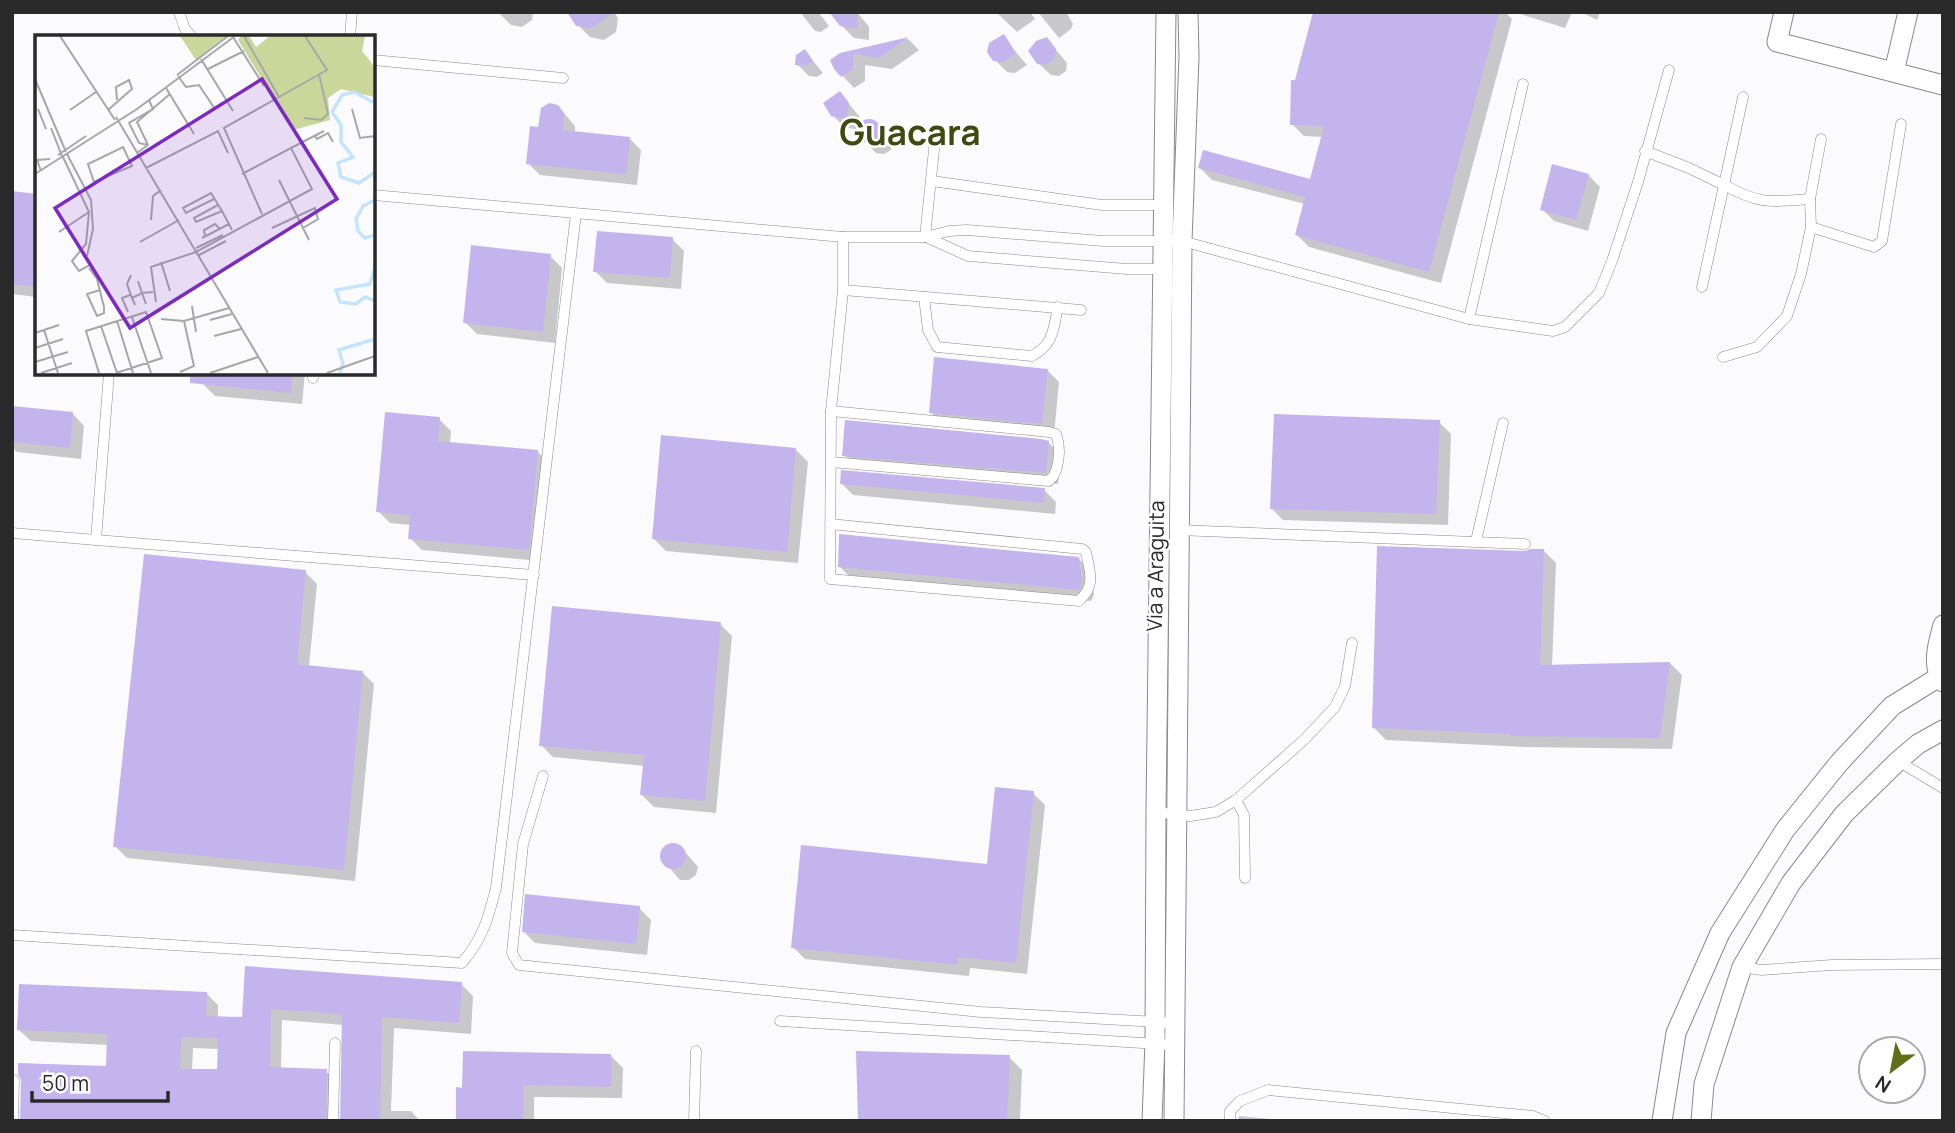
<svg xmlns="http://www.w3.org/2000/svg" width="1955" height="1133" viewBox="0 0 1955 1133" font-family="Manrope,sans-serif">
	<rect width="100%" height="100%" fill="#fbfbfe"/>
	<!-- shadow -->
	<g fill="#0003" fill-rule="evenodd">
		<path d="M498,12H533L532,20L522,27L511,25Z"/>
		<path d="M614,12L618,18L616,32L604,40L590,37L578,25Z"/>
		<path d="M800,12H818L829,26L821,32L815,31Z"/>
		<path d="M857,12L869,27V40L854,38L841,25Z"/>
		<path d="M1030,12L1035,19L1017,32L996,12Z"/>
		<path d="M1038,12H1066L1073,24L1071,29L1059,38Z"/>
		<path d="M1314,12H1505L1512,19L1441,283L1309,247L1297,235L1305,204L1212,180L1200,168L1311,181L1323,137L1304,136L1292,124L1296,82Z"/>
		<path d="M1514,12H1572L1565,28Z"/>
		<path d="M1581,12H1600L1597,20Z"/>
		<path d="M1003,37L1027,65L1015,73L1007,72L995,60Z"/>
		<path d="M908,39L919,50L892,69L865,65V81L854,88L835,68L841,55Z"/>
		<path d="M1047,39L1067,63L1066,71L1059,76L1051,75L1038,63Z"/>
		<path d="M805,51L823,73L817,77L809,76L797,64Z"/>
		<path d="M840,93L860,117L859,125L867,121L875,122L887,135L892,142L891,150L884,154L876,153L864,140L859,133V130L845,127L832,115Z"/>
		<path d="M558,106L575,126V133L629,138L641,150L637,185L540,175L528,163L540,129Z"/>
		<path d="M1588,175L1600,187L1588,231L1554,221L1542,209Z"/>
		<path d="M12,193L37,196V297L12,294Z"/>
		<path d="M672,239L684,251L681,289L607,283L595,271Z"/>
		<path d="M550,256L562,268L555,343L477,334L465,322Z"/>
		<path d="M1047,370L1059,382L1054,435L942,424L930,412Z"/>
		<path d="M204,373H305L302,404L215,396L203,384Z"/>
		<path d="M12,408L73,414L84,426L81,459L17,452L12,447Z"/>
		<path d="M439,419L451,431L450,444L538,452L550,464L540,561L422,550L410,538L411,525L390,523L378,511Z"/>
		<path d="M1439,422L1451,434L1448,525L1283,520L1271,508Z"/>
		<path d="M1049,443L1061,455L1058,484L856,467L844,455Z"/>
		<path d="M796,450L808,462L798,563L666,551L654,539Z"/>
		<path d="M841,483L1044,490L1056,502L1055,514L853,495Z"/>
		<path d="M1544,551L1556,563L1552,667L1670,663L1682,675L1672,749L1524,747L1386,740L1374,728L1525,553Z"/>
		<path d="M1079,559L1091,571L1094,595L1091,601L851,578L839,566Z"/>
		<path d="M305,572L317,584L309,667L362,672L374,684L355,881L127,858L115,846Z"/>
		<path d="M720,624L732,636L716,813L654,807L642,795L645,766L553,757L541,745Z"/>
		<path d="M1033,793L1045,805L1027,974L970,968L969,976L805,959L793,947L988,866Z"/>
		<path d="M671,845L680,846L698,867L696,875L689,880H680L662,859L664,850Z"/>
		<path d="M639,908L651,920L647,955L535,943L523,931Z"/>
		<path d="M247,968L461,984L473,996L471,1034L394,1028L391,1111H411L420,1121H342L344,1025L282,1020L281,1069L326,1071L338,1083L337,1121H22L108,1068V1045L31,1041L19,1030L206,993L218,1005V1018H243ZM193,1048L219,1049V1071H192Z"/>
		<path d="M611,1056L623,1068L622,1098L534,1097V1121H458V1089Z"/>
		<path d="M1009,1057L1022,1070L1020,1121H860Z"/>
		<path d="M1239,1116L1289,1121H1238Z"/>
	</g>
	<!-- building -->
	<g fill="#c4b4ee" fill-rule="evenodd">
		<path d="M567,12H615L592,28L576,26Z"/>
		<path d="M829,12H858L857,29L840,26Z"/>
		<path d="M1313,12H1499L1429,272L1295,235L1305,197L1198,168L1203,150L1310,179L1324,126L1290,125L1291,80H1295Z"/>
		<path d="M1004,34L1016,53L1003,62L993,61L987,52L989,43Z"/>
		<path d="M909,37L879,58L853,54V69L841,77L834,69L830,60L840,53Z"/>
		<path d="M1047,37L1056,49L1054,59L1046,65L1037,64L1028,51L1036,41Z"/>
		<path d="M805,49L813,61L805,66L795,65L796,55Z"/>
		<path d="M840,91L849,103L847,119L831,116L823,103Z"/>
		<path d="M549,103L558,105L564,113L563,130L630,137L626,174L526,164L530,126L538,127L541,108Z"/>
		<circle cx="869" cy="131" r="12"/>
		<path d="M1552,164L1589,174L1576,220L1540,210Z"/>
		<path d="M12,191L37,194V287L12,284Z"/>
		<path d="M597,231L673,237L670,278L593,272Z"/>
		<path d="M471,245L551,254L543,332L463,323Z"/>
		<path d="M934,357L1048,369L1042,424L929,413Z"/>
		<path d="M190,373H292L291,393L190,383Z"/>
		<path d="M12,406L73,412L70,448L12,442Z"/>
		<path d="M385,412L440,417L438,441L538,450L529,550L408,539L410,515L376,512Z"/>
		<path d="M1274,414L1440,420L1436,514L1270,509Z"/>
		<path d="M845,420L1041,439L1049,441L1046,473L842,456Z"/>
		<path d="M661,435L796,448L787,552L652,539Z"/>
		<path d="M841,470L1045,488L1044,503L840,484Z"/>
		<path d="M839,534L1079,557L1082,582L1079,590L838,567Z"/>
		<path d="M1377,546L1525,551L1530,549H1544L1540,665L1670,662L1660,738L1511,736V734L1372,728Z"/>
		<path d="M144,554L306,570L297,664L363,671L344,870L113,847Z"/>
		<path d="M552,606L721,622L705,801L640,795L644,755L539,746Z"/>
		<path d="M995,787L1034,791L1016,963L958,957V965L791,948L801,845L987,864Z"/>
		<circle cx="673" cy="856" r="13"/>
		<path d="M525,894L640,906L636,944L522,932Z"/>
		<path d="M245,966L462,982L459,1023L382,1017L380,1121H340L342,1014L271,1009L270,1067L327,1069L326,1121H20L21,1080L18,1074V1063L106,1066L107,1034L17,1030L19,984L207,992L206,1016L242,1017ZM181,1037L218,1038L217,1069H180Z"/>
		<path d="M463,1051L611,1054V1087L523,1085V1121H456V1087L462,1088Z"/>
		<path d="M856,1051L1010,1055L1007,1121H858Z"/>
	</g>
	<g fill="none" stroke-linecap="round" stroke-linejoin="round">
		<!-- service casing -->
		<g stroke="#8a8a8d" stroke-width="11">
			<g id="service">
				<path d="M179,12L185,29L192,37"/>
				<path d="M350,37L352,12"/>
				<path d="M373,60L563,78"/>
				<path d="M1743,97L1724,185C1761,205 1770,202 1810,199L1821,139"/>
				<path d="M1645,151L1689,168L1724,185L1702,287"/>
				<path d="M932,181L1102,205H1166"/>
				<path d="M373,195L843,237H925L949,231L967,230L1103,241H1182L1469,319L1553,331L1565,327L1599,293L1612,261L1638,182L1669,70"/>
				<path d="M1811,227L1874,247L1882,241L1901,124"/>
				<path d="M925,237L935,140"/>
				<path d="M926,237L968,256L1127,269H1165"/>
				<path d="M843,290L1081,310"/>
				<path d="M924,297L928,330L937,347L1032,356C1054,344 1053,330 1058,307"/>
				<path d="M1469,319L1523,84"/>
				<path d="M1723,357L1757,347L1787,316L1801,274L1811,227L1810,199"/>
				<path d="M313,378L314,373"/>
				<path d="M831,462L1049,481C1060,472 1061,447 1056,434L1049,432L831,411"/>
				<path d="M830,524L1082,549L1086,552C1090,573 1096,585 1079,601L830,579L831,411L843,290V237"/>
				<path d="M1178,530L1525,544"/>
				<path d="M12,533L96,540L109,373"/>
				<path d="M96,540L534,575"/>
				<path d="M1476,541L1503,423"/>
				<path d="M1898,761L1943,788"/>
				<path d="M543,776L523,844L512,953L519,965L981,1012L1175,1023"/>
				<path d="M1236,800L1244,815L1245,878"/>
				<path d="M1156,812L1190,816L1216,812L1236,800L1305,739L1335,707L1345,686L1352,643"/>
				<path d="M12,935L462,963C483,938 488,919 496,888L576,214"/>
				<path d="M1742,967L1761,970L1832,965L1943,964"/>
				<path d="M780,1021L1175,1045"/>
				<path d="M13,1121L14,1080"/>
				<path d="M333,1121L335,1043"/>
				<path d="M694,1121L696,1051"/>
				<path d="M1230,1121V1111L1240,1101L1268,1090L1533,1116L1545,1121"/>
			</g>
		</g>
		<!-- minor casing -->
		<g stroke="#8a8a8d" stroke-width="21">
			<g id="minor">
				<path d="M1784,12L1777,42L1943,85"/>
				<path d="M1894,72L1908,12"/>
				<path d="M1943,625C1938,643 1931,666 1943,682"/>
				<path d="M1152,1121L1155,1042L1156,812L1166,12"/>
				<path d="M1174,1121L1182,241L1189,57L1188,12"/>
				<path d="M1662,1121L1676,1033L1720,933L1785,830L1839,763L1892,706L1939,677"/>
				<path d="M1701,1121L1704,1084L1742,967L1791,883L1844,814L1898,761L1918,744L1943,730"/>
			</g>
		</g>
		<!-- service -->
		<use href="#service" stroke="#fff" stroke-width="10"/>
		<!-- minor -->
		<use href="#minor" stroke="#fff" stroke-width="19"/>
	</g>
	<g text-anchor="middle" stroke-width="5" stroke-linejoin="round" paint-order="stroke">
		<!-- street labels -->
		<g font-size="21" fill="#2a2a2b" stroke="#fff">
			<text transform="translate(1156 566) rotate(-89)" y="7">Via a Araguita</text>
		</g>
		<!-- town labels -->
		<g font-size="35" font-weight="bold" fill="#404a10" stroke="#fff">
			<text x="910" y="145">Guacara</text>
		</g>
	</g>
	<!-- overview -->
	<g transform="translate(35 35)">
		<rect width="340" height="340" fill="#fbfbfe"/>
		<path d="M145,1H191L161,25ZM206,1H214L221,12L235,1H330L327,16L339,31V62L306,54L293,63L295,85L258,95L203,5Z" fill="#cad69a"/>
		<path fill="none" stroke="#c4e4fe" stroke-width="3.5" d="M340,68L319,57L307,60L297,77L306,90V107L318,122L303,128L306,142L324,148L340,137M340,165L328,171L321,184L323,196L330,203L340,200M340,232L335,249L301,255L305,267L321,269L330,262L340,266M305,338L308,329L304,315L340,304"/>
		<path fill="none" stroke="#a7a7aa" stroke-width="2" d="M25,1L80,85M209,1L244,62M198,2L229,51M166,24L198,76M173,34L209,16M142,40L193,1M143,41L151,52L164,50L180,74M0,44L31,117M131,53L159,99M3,74L11,94M317,74L325,103L340,101M35,75L61,57M73,75L97,54L94,45L81,52L82,65M81,82L233,338M269,83L286,85L293,79L284,39M16,93L27,121M280,101L282,104L293,98L298,107M113,110L104,108L94,88L118,74L114,65M88,112L97,131L59,147L53,129ZM102,118L113,110L102,87L135,59M32,119L56,165L58,194L52,221M23,120L51,101M28,122L54,177L51,209L37,226L44,236L55,230L47,218M111,133L183,96L193,118M6,136L2,125L15,124M0,139L102,74L200,1M207,139L256,113M244,145L274,205M179,164L151,178L148,173L176,158L187,176L197,195M183,170L159,183L161,187L187,176M227,179L189,93L292,35L270,1M116,185L118,161L126,155M237,193L280,173L283,184L268,193M24,197L54,177M170,201L169,195L180,189L185,194M167,203L194,189M105,207L144,185M161,213L188,200M164,220L191,206M126,227L135,256M54,233L62,244L69,272V278L62,281L52,259L65,255M96,240L92,249L97,263M103,246L107,258L118,257M121,267L116,232L161,217L277,154L256,113L289,96M100,270L97,263L107,258L111,269M157,271L161,297M93,277L87,263L95,260M97,282L116,338M126,284L149,286M175,285L197,279M82,286L98,338M66,291L82,338M9,295L23,338M0,298L24,290M179,301L206,294M0,313L28,304M0,327L33,317M145,337L159,331L149,286L194,273M6,338L37,328M64,338L51,296L111,277L127,323L81,338M175,338L223,322M292,338L340,321"/>
		<path fill="#7b2cbf" fill-opacity="0.15" stroke="#7b2cbf" stroke-width="3.5" d="M227,44L302,164L95,293L20,173Z"/>
		<rect width="340" height="340" fill="none" stroke="#2a2a2b" stroke-width="3.5"/>
	</g>
	<!-- border -->
	<rect width="1955" height="1133" fill="none" stroke="#2a2a2b" stroke-width="28"/>
	<!-- north arrow -->
	<g transform="translate(1892 1070) rotate(212)"><circle r="33" fill="#ffffff" stroke="#aaaaaa" stroke-width="2"/>
	<path d="M0-5L12 26L0 18L-12 26Z" fill="#606e19"/>
	<text y="-10" font-size="19" font-weight="bold" text-anchor="middle" fill="#2a2a2b">N</text>
	</g>
	<!-- scale -->
	<path d="M32 1091v10h136v-10" fill="none" stroke="#2a2a2b" stroke-width="3.5"/>
	<text x="42" y="1091" font-size="21" fill="#2a2a2b" stroke="#ffffff" stroke-width="5" paint-order="stroke">50 m</text>
</svg>
